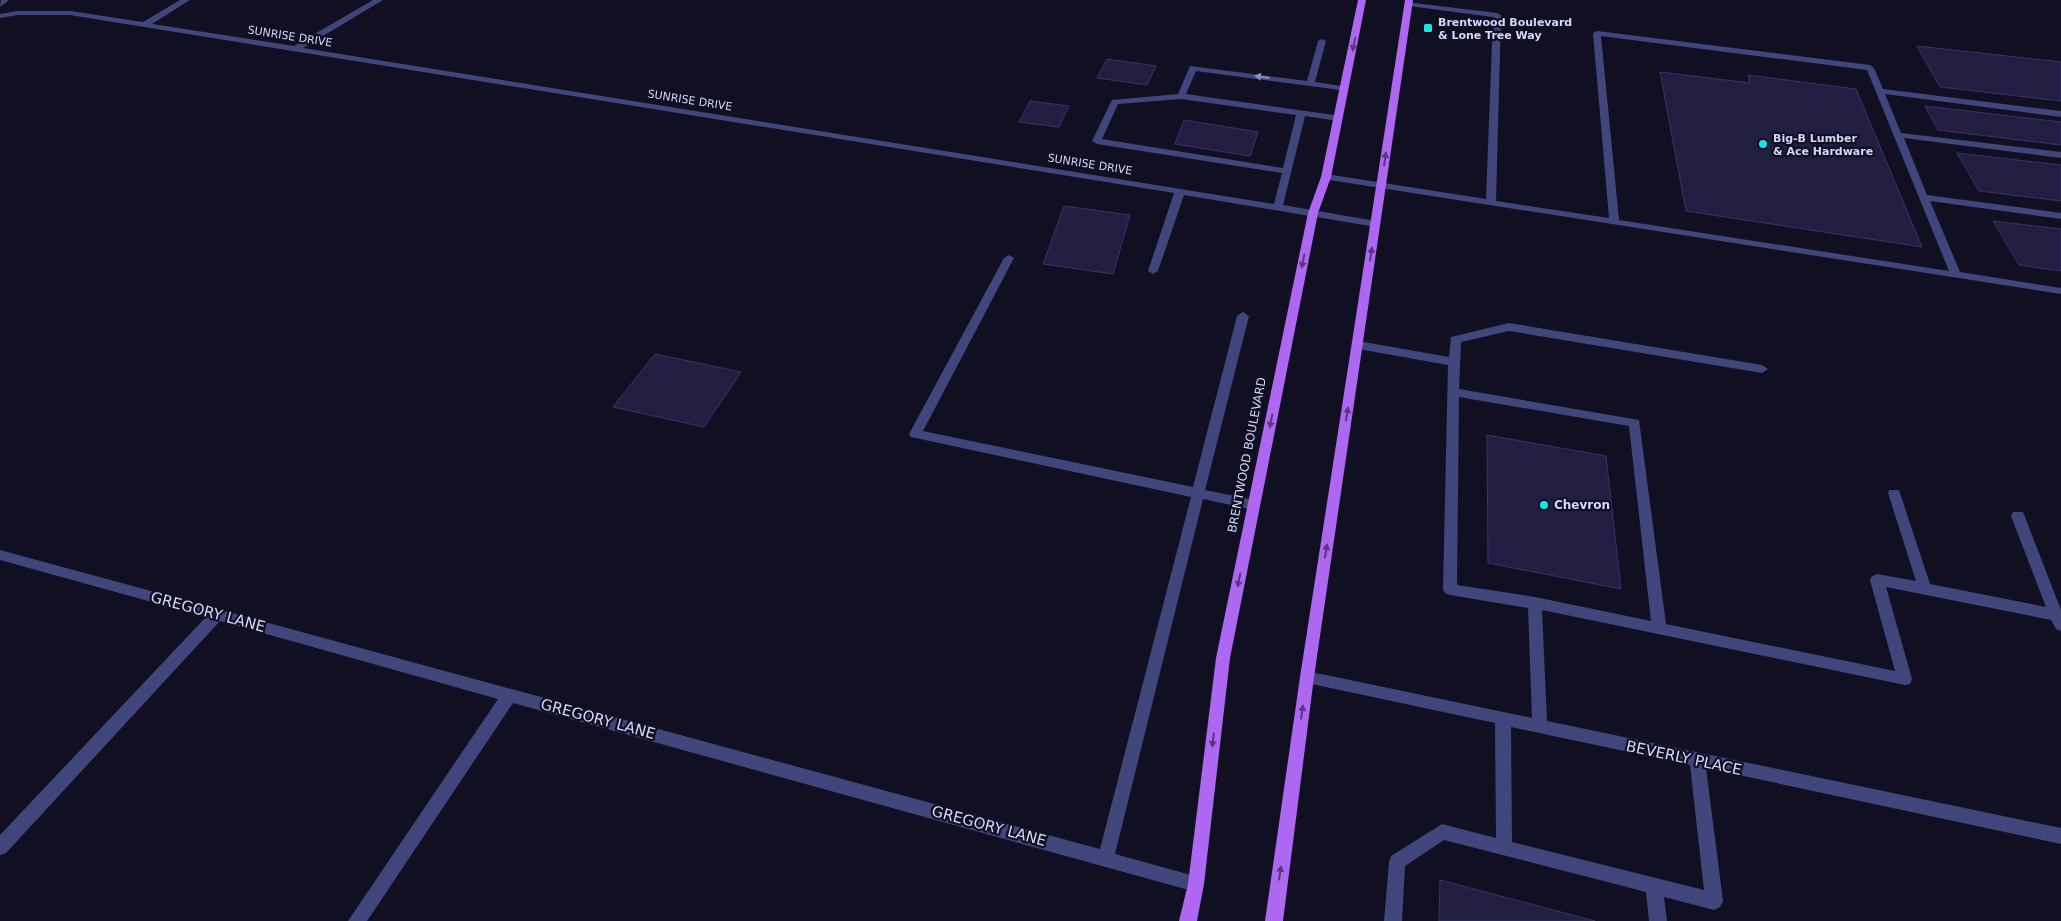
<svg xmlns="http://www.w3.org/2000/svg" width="2061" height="921" viewBox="0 0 2061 921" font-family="'DejaVu Sans',sans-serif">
	<rect width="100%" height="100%" fill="#111022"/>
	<!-- building -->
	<g fill="#211e41" stroke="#37336b">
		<path d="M1917,46L2061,62V101L1940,87Z"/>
		<path d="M1107,59L1156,66L1147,85L1097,78Z"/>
		<path d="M1660,72L1750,83L1748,75L1856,89L1922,247L1686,211Z"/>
		<path d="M1030,101L1069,106L1059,127L1019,122Z"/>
		<path d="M1925,106L2061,122V145L1938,130Z"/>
		<path d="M1184,120L1258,132L1250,156L1175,144Z"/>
		<path d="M1957,153L2061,165V201L1979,191Z"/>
		<path d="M1064,206L1130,215L1113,274L1043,264Z"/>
		<path d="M1993,221L2061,229V271L2019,265Z"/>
		<path d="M655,354L741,372L704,427L613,407Z"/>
		<path d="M1487,435L1606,456L1621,589L1488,563Z"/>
		<path d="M1440,880L1595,921H1439Z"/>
	</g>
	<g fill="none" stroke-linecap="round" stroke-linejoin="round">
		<!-- minor -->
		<g fill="#40457c" fill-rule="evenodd">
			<path d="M9,0L0,7L1,0Z"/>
			<path d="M180,0H190L152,24L294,46L373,0H383L303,48L1274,204L1282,173L1097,144L1092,141L1112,100L1178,94L1190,66L1307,81L1318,41L1322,39L1326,41L1315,82L1348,87V91L1196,71L1186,94L1341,116V120L1338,121L1305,116L1283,205L1376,221L1381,224L1376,227L1184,195L1158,271L1153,274L1148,271L1174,193L70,15H18L0,18V14L18,11H70L143,22ZM1181,99L1296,115L1283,168L1102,139L1118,104Z"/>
			<path d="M1406,2L1497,13L1501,15L1496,201L1609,218L1593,33L1597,31L1870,65L1874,68L1883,89L2061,111V117L1885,94L1901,133L2061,152V158L1904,138L1927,195L2061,213V219L1930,201L1960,272L2061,288V294L1323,179L1321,177L1326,174L1486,199L1493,17L1409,6H1406ZM1601,36L1867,70L1949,271L1619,220Z"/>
			<path d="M1009,255L1014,258L923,431L1193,487L1237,316L1243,312L1249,316L1205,490L1254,500L1259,502L1260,505L1259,508L1254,510L1203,499L1115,854L1202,878L1204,884L1202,890L1196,892L513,703L367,921H348L498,699L220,621L6,853L0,855V835L206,617L0,560V550L1100,849L1191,497L911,437L909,434L1004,258Z"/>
			<path d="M1509,323L1762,365L1768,369L1762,373L1509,331L1461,342L1459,389L1639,420L1666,624L1895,671L1870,580L1872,576L1877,574L1916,581L1888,493L1889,490H1899L1900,493L1930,584L2046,607L2011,516L2013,512H2023L2061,610V631L2056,629L2051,620L1886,587L1912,679L1910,684L1905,685L1542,610L1547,721L2061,828V844L1706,768L1723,901L1720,907L1714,910L1664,897L1667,921H1649L1646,892L1444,840L1405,866L1402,921H1384L1389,862L1391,856L1442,824L1496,838L1495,723L1307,683L1302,681L1300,677L1302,673L1307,671L1532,718L1528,608L1450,595L1445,593L1443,589L1448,365L1358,349L1352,345L1358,341L1449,357L1451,337ZM1459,397L1629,426L1651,621L1535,597L1457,585ZM1511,727L1690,765L1704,890L1512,842Z"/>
		</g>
		<!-- major -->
		<g fill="#ad67f0" fill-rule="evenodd">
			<path d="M1358,0H1366L1331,177L1318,213L1230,658L1204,884L1197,921H1179L1188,884L1216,658L1308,213L1321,177Z"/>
			<path d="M1405,0H1413L1314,677L1283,921H1265L1300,677Z"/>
		</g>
	</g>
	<!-- one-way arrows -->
	<defs><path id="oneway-solid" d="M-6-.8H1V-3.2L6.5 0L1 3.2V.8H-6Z" transform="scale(1.25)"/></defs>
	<g fill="#57377f">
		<use href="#oneway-solid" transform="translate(1354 44) rotate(101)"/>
		<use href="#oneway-solid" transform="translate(1385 159) rotate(-82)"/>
		<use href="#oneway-solid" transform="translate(1371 254) rotate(-82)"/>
		<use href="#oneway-solid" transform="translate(1303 261) rotate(102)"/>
		<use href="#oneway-solid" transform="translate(1347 414) rotate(-81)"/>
		<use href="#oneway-solid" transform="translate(1271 421) rotate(101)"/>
		<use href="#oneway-solid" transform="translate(1326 551) rotate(-81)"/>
		<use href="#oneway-solid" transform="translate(1239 580) rotate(102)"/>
		<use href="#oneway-solid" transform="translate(1302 712) rotate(-82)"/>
		<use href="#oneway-solid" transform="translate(1213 740) rotate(97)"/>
		<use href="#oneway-solid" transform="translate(1280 873) rotate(-82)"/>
	</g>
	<use fill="#8a8ebc" href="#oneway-solid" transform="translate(1262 77) rotate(-172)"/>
	<!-- markers -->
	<g fill="#17e5e2" stroke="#111022" stroke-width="2">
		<rect x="1423" y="23" width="10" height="10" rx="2.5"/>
		<circle cx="1763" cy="144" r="5"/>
		<circle cx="1544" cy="505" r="5"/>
	</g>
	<g text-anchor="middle" stroke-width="4.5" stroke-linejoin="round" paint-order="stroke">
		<!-- far-poi labels -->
		<g font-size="11" font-weight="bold" fill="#d5d6fb" stroke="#111022" text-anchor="start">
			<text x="1438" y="26">Brentwood Boulevard<tspan x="1438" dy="13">&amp; Lone Tree Way</tspan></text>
			<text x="1773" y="142">Big-B Lumber<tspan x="1773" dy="13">&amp; Ace Hardware</tspan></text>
		</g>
		<!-- far-street labels -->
		<g font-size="11" fill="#d5d6fb" stroke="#111022">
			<text transform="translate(290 36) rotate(9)" y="4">SUNRISE DRIVE</text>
			<text transform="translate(690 100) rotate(9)" y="4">SUNRISE DRIVE</text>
			<text transform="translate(1090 164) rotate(9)" y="4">SUNRISE DRIVE</text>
		</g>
		<!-- street labels -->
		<g font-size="12" fill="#d5d6fb" stroke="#111022">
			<text transform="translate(1247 455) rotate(-79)" y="4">BRENTWOOD BOULEVARD</text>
		</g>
		<!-- poi labels -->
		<g font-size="12" font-weight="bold" fill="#d5d6fb" stroke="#111022" text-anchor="start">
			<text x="1554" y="509">Chevron</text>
		</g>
		<!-- near-street labels -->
		<g font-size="15" fill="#d5d6fb" stroke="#111022">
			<text transform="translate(208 612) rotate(15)" y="5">GREGORY LANE</text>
			<text transform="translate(598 719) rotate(15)" y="5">GREGORY LANE</text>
			<text transform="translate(1684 758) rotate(12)" y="5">BEVERLY PLACE</text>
			<text transform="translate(989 826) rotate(15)" y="5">GREGORY LANE</text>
		</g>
	</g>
</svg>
